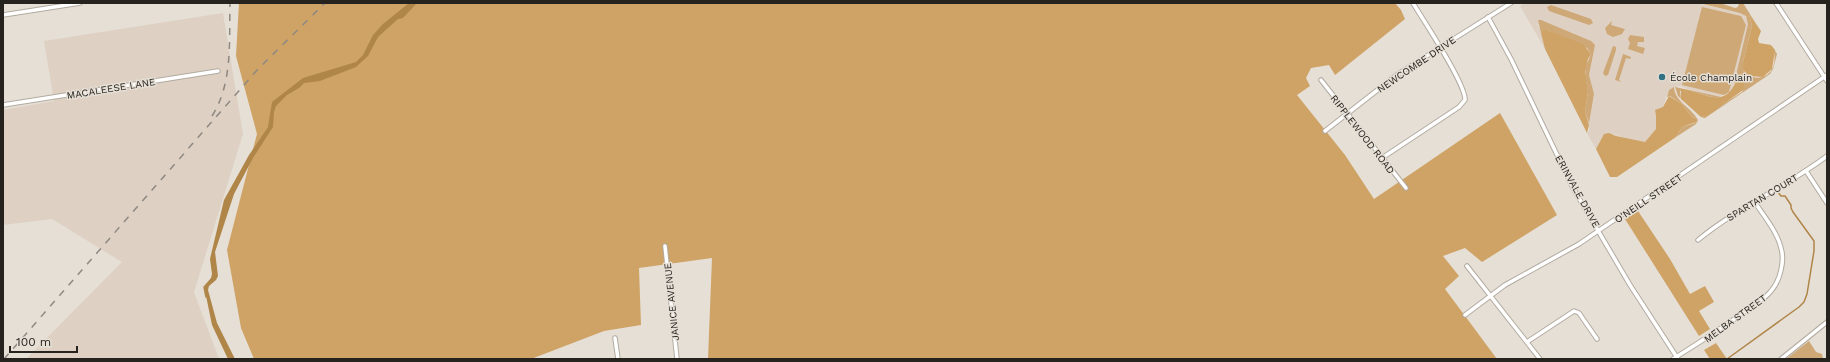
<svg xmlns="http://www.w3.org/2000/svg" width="1830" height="362" viewBox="0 0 1830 362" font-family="'Work Sans',sans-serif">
	<rect width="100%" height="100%" fill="#e6dfd5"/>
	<!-- built -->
	<g fill="#ded1c3">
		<path d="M1524,3L1701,4L1744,14L1748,21L1749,27L1733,87L1730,92L1719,97L1699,93L1680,86L1672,88L1669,90L1663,107L1655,110L1656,116V129L1646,141L1642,143L1609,133L1603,136L1596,149L1587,133L1589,131V116L1594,96L1589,75L1595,45L1537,24L1540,28L1545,49L1520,6Z"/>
		<path d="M223,13L243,134L194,292L219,359H26L122,262L52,219L3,225V110L54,101L44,41Z"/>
	</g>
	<!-- green -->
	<g fill="#cea877">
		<path d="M1679,3H1720L1735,8L1738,7L1739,3H1743L1760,30L1749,14L1752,26L1743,62V70C1749,79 1763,81 1771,71C1775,66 1775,55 1774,49L1777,54L1773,69L1770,74L1705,118H1703L1678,96L1675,87L1721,97C1707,99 1693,88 1680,91L1681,99L1703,117L1742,92L1743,90L1738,76L1734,84L1748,24L1746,16L1740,13L1703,4Z"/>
		<path d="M1551,5L1591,19L1593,23L1589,25L1549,11L1547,7Z"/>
		<path d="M1702,7L1741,16L1746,25L1729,92L1724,95L1682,85Z"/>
		<path d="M1538,20H1541L1591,41L1595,45L1589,75L1594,94L1589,123L1585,111L1588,91L1585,76L1586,66L1591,54L1587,48L1547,30L1541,33Z"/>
		<path d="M1612,21L1611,25L1625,29L1622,34L1613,37L1607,34L1605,28Z"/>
		<path d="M1630,35L1644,37V42H1638L1637,46L1645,48L1643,54L1628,49L1630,43L1628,39Z"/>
		<path d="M1613,46L1616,47V50L1608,75L1605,76L1603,73Z"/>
		<path d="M1623,54L1631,57L1630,59L1626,58L1619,80L1622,82L1615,80Z"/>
		<path d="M1674,87C1675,102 1691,107 1698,120L1696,124L1676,137L1682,127L1695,123V118L1691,116L1682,104L1670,96L1667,97L1669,90Z"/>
		<path d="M1809,341L1816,352L1822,354L1823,359H1786Z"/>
	</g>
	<!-- forest -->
	<g fill="#cfa366">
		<path d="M239,3H1395L1401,10L1405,19L1335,75L1329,65L1311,68L1306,78L1310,86L1297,95L1345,155L1374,199L1500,113L1557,215L1482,262L1465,248L1443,256L1459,276L1445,289L1497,359H708L712,258L639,268L641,325L604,331L531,359H254L241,328L227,250L257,134L236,56Z"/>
		<path d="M1749,14L1761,31L1758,39L1759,43L1771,45L1775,50L1772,69L1763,77L1749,76L1743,70V62L1752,26Z"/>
		<path d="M1543,30H1547L1583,44L1591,54L1588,59L1585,73L1588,91L1585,111L1589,125L1587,133L1545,49L1541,33Z"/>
		<path d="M1738,76L1744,83L1743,90L1707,116L1701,117L1681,99V89C1706,92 1726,112 1738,76Z"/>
		<path d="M1669,96L1682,104L1691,116L1696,119V122L1682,127L1676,137L1617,177H1610L1596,149L1604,134L1609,133L1616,136L1645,142L1656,129V116L1655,110L1663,107Z"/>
		<path d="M1638,211L1670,259L1690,294L1705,286L1714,302L1699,311L1710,329L1699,336L1625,219Z"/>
		<path d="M1716,343L1727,359H1710L1704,350Z"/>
	</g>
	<!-- water -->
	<path fill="#b08548" d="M409,3H417L403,18L398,19L378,37L368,56L356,67L320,81L304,83L299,88L287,95L276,106L274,112L273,127L253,158L234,194L215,252L218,276L216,280L209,286L208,290L217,323L235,359H228L212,325L204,286L211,278L212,274L210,259L224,200L249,155L268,127L272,102L303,78L356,62L363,55L373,35L383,24Z"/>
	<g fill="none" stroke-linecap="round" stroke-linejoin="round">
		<!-- stream -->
		<g stroke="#b08548" stroke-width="1.5">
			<path d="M204,287L206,297"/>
			<path d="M1727,359L1799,307L1804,302L1807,294L1814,251V241L1793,212L1791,208V205L1785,196H1781L1777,191"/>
		</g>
		<!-- minor casing -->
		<g stroke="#b2aba1" stroke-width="5.5">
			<g id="minor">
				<path d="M1776,3L1827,81"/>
				<path d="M3,15L80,3"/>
				<path d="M1488,17L1511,59L1573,188L1630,285L1678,359"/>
				<path d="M1321,80L1406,188"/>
				<path d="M3,105L218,71"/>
				<path d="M1325,131L1398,74L1511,3"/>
				<path d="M1382,158L1459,107L1465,100C1466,84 1423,20 1413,3"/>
				<path d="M1806,171L1827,203"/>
				<path d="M1698,240C1738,207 1786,187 1827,156"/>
				<path d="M665,246L677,359"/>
				<path d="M1467,266L1540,359"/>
				<path d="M1465,315L1505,285L1579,244L1827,75"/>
				<path d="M615,338L618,359"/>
				<path d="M1527,342L1574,311L1579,313L1597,339"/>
				<path d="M1673,359C1698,343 1723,328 1747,310C1755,304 1765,299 1771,291C1780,281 1785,261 1781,248C1777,231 1763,215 1754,201"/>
				<path d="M1781,359L1827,322"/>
			</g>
		</g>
		<!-- minor -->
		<use href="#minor" stroke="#fff" stroke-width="3.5"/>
		<!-- rail -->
		<g stroke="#8e8982" stroke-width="1.5" stroke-dasharray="7 7" stroke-linecap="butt">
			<path d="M212,116C233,83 229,41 230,3"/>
			<path d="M4,359L258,69L325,3"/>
		</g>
	</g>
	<!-- markers -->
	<circle fill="#327086" stroke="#e6dfd5" stroke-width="1.5" cx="1662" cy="77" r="4"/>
	<g text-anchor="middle" stroke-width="3" stroke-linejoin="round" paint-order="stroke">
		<!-- street labels -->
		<g font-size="10" fill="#26231f" stroke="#e6dfd5">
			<text transform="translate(1416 64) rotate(-34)" y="4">NEWCOMBE DRIVE</text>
			<text transform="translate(111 88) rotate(-9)" y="4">MACALEESE LANE</text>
			<text transform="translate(1363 134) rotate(52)" y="4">RIPPLEWOOD ROAD</text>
			<text transform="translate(1578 191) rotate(61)" y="4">ERINVALE DRIVE</text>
			<text transform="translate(1762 197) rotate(-31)" y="4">SPARTAN COURT</text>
			<text transform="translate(1648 198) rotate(-34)" y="4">O'NEILL STREET</text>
			<text transform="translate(671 302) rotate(-96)" y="4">JANICE AVENUE</text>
			<text transform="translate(1735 318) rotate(-36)" y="4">MELBA STREET</text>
		</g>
		<!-- poi labels -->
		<g font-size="10" fill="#26231f" stroke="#e6dfd5" text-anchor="start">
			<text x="1670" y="81">École Champlain</text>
		</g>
	</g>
	<!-- border -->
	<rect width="1830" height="362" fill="none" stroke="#26231f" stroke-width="8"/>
	<!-- scale -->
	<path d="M10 346v6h67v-6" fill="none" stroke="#26231f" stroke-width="2"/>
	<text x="16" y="346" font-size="12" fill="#26231f" stroke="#e6dfd5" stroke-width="3" paint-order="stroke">100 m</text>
</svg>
